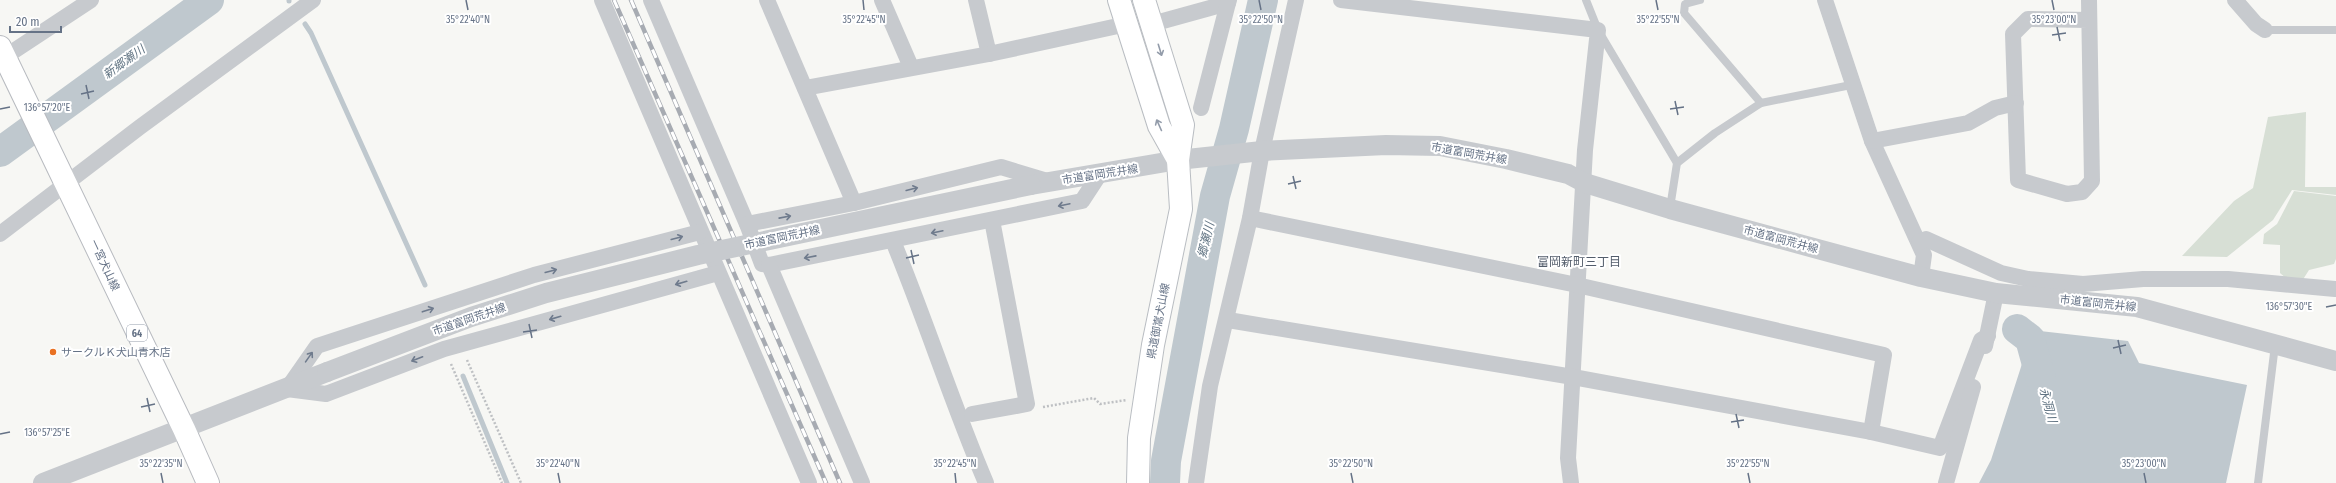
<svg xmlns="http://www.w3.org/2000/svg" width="2336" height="483" viewBox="0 0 2336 483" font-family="'Fira Sans Condensed','Noto Sans JP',sans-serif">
	<rect width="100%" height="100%" fill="#f7f7f4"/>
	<!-- green -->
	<g fill="#d7dfd5">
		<path d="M2306,112L2305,187H2336V195L2292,190L2273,220L2227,257L2182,256L2234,201L2253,188L2268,117Z"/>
		<path d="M2294,191L2336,196V259L2334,264L2309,270L2302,281L2288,280L2280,273V245L2263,244L2264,234L2277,224Z"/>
	</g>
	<!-- water -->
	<path fill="#bfc8ce" d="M2040,331L2128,341L2139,363L2247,385L2226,483H1979L1991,460L2030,339Z"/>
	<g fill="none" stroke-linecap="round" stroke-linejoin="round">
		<!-- stream -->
		<g stroke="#bfc8ce" stroke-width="5">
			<path d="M289,0V1"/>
			<path d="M305,24L311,33L425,285"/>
			<path d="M463,376L507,483"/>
		</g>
		<!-- river -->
		<g stroke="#bfc8ce" stroke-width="30">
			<path d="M0,152L209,0"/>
			<path d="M2017,329L2030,339L2041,379"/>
			<path d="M1165,483L1166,461L1215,196L1234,129L1263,0"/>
		</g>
		<!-- secondary casing -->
		<g stroke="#b9bdc2" stroke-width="24">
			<g id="secondary">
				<path d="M1119,0L1159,126L1178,160"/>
				<path d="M1138,483L1139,438L1153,345L1181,209L1178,160L1183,125L1144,0"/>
			</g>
		</g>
		<!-- primary casing -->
		<g stroke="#b8bbc0" stroke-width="24">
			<path id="primary" d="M0,47L184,429L208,483"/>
		</g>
		<!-- path -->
		<g stroke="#bec0c3" stroke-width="2.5" stroke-dasharray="2 2" stroke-linecap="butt">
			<path d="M467,360L521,483"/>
			<path d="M451,364L502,483"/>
			<path d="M1043,407L1094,398L1100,404L1127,400"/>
		</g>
		<!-- service -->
		<g stroke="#c7cace" stroke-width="8">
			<path d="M1586,0L1598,30L1677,163"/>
			<path d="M1700,0L1685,4L1684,13L1761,103"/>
			<path d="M2265,30H2336"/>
			<path d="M1670,208L1677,163L1715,133L1761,103L1851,85"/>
			<path d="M2258,483L2275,345"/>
		</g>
		<!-- minor -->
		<g stroke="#c7cace" stroke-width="16">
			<path d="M602,0L809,483"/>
			<path d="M651,0L747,224L762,264L769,265L1082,201L1101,172"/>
			<path d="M767,0L854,203"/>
			<path d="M882,0L911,67"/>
			<path d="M976,0L989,54"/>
			<path d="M1341,0L1598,30L1585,150L1568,458L1571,483"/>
			<path d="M1825,0L1872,141L1924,255L1921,277"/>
			<path d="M2235,0L2256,24L2265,30"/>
			<path d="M2088,20L2028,19L2013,34L2018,180L2067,194L2082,192L2092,181L2089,0"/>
			<path d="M1152,24L1228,3L1229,0"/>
			<path d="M0,60L91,0"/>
			<path d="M805,88L989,54L1127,24"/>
			<path d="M1201,108L1228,3"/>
			<path d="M1872,141L1968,123L1995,108L2016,103"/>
			<path d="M1250,218L1577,285L1884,355L1871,432L1940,448L1981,340L1988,336"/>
			<path d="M747,224L854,203L1001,167L1047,181"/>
			<path d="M700,232L534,275L317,346L287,389L326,394L444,349L718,273"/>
			<path d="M0,234L140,127L313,0"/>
			<path d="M893,241C926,321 952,403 986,483"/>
			<path d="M1919,242L1926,239L2001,273L2028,279L2083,284L2143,279H2228L2335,289"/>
			<path d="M769,265L862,483"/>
			<path d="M1228,320L1573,377L1871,432"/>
			<path d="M1985,346L1996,293"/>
			<path d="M972,414L1027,404L992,220"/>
			<path d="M1196,483L1210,386L1250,218L1262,151L1296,0"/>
			<path d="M1946,483L1973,387"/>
		</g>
		<!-- tertiary -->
		<g stroke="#c7cace" stroke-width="20">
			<path d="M1031,185L1178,160L1262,151L1386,145L1440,146L1506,159L1568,174L1585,183L1670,209L1921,277L1996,293L2137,307L2336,361"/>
			<path d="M43,483L327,372"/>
		</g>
		<!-- secondary -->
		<use href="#secondary" stroke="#fff" stroke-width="22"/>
		<!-- primary -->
		<use href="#primary" stroke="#fff" stroke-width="22"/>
		<!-- rail casing -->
		<g stroke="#a7abb2" stroke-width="4.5">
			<g id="rail">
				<path d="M614,0L826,483"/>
				<path d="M631,0L840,483"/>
			</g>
		</g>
		<!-- rail -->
		<use href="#rail" stroke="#fff" stroke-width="3" stroke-dasharray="9" stroke-linecap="butt"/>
		<!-- tertiary-bridge -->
		<path stroke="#c7cace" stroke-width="20" d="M327,372L471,317L546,293L698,255L1031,185"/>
	</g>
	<!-- one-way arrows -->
	<defs><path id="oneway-shaft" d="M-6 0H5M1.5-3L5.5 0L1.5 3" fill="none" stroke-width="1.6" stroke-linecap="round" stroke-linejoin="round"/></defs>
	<g stroke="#939caa">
		<use href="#oneway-shaft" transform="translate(1160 50) rotate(73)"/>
		<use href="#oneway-shaft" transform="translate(1159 125) rotate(-114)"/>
	</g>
	<g stroke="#6f7b8d">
		<use href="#oneway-shaft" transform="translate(912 189) rotate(-14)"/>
		<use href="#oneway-shaft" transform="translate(1064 205) rotate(168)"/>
		<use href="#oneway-shaft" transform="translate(785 217) rotate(-11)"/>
		<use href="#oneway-shaft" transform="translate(937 232) rotate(168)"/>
		<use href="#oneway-shaft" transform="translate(677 238) rotate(-15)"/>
		<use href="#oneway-shaft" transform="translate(810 257) rotate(169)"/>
		<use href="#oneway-shaft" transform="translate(551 271) rotate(-15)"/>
		<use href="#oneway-shaft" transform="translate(681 283) rotate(164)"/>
		<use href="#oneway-shaft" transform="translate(428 310) rotate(-18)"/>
		<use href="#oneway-shaft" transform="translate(555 318) rotate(164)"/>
		<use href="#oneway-shaft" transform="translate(309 357) rotate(-55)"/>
		<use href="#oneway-shaft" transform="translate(417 359) rotate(159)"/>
	</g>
	<!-- ticks -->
	<path fill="none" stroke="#657286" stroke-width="1.5" d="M466,0L468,10M863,0L864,10M1259,0L1261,10M1656,0L1658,10M2052,0L2054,10M2057,27L2060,41M2052,35L2066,33M86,85L89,99M81,94L94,91M1675,101L1678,115M0,109L10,107M1670,109L1684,107M1293,176L1296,189M1288,184L1301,181M911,250L914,264M906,258L919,255M2326,307L2336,305M529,324L532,338M523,332L537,330M2118,340L2121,354M2113,348L2126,345M147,398L150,412M141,407L155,404M1736,414L1739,428M1731,422L1744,420M0,434L10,432M161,473L163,483M558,473L560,483M955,473L956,483M1351,473L1353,483M1748,473L1750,483M2144,473L2146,483"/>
	<!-- markers -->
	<circle fill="#e97122" stroke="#fff" stroke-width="1.5" cx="53" cy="352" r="4"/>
	<g text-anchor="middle" stroke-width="4" stroke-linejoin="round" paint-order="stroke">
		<!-- shield labels -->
		<rect fill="#fff" stroke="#939caa" stroke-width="1" x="127" y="325" width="20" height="16" rx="3"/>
		<g font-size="10" font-weight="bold" fill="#657286">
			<text x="137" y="337">64</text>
		</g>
		<!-- street labels -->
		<g font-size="11" fill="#657286" stroke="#fff">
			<text transform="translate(1469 153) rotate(10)" y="4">市道富岡荒井線</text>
			<text transform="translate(1100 174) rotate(-9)" y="4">市道富岡荒井線</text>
			<text transform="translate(782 237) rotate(-12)" y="4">市道富岡荒井線</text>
			<text transform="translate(1781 239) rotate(15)" y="4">市道富岡荒井線</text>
			<text transform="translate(105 265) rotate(65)" y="4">一宮犬山線</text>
			<text transform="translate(2098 303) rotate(6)" y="4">市道富岡荒井線</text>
			<text transform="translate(469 319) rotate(-19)" y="4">市道富岡荒井線</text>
			<text transform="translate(1158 321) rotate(-79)" y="4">県道御嵩犬山線</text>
		</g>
		<!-- poi labels -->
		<g font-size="11" fill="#657286" stroke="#fff" text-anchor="start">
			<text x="61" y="356">サークルＫ犬山青木店</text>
		</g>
		<!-- water labels -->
		<g font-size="12" font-style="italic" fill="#617483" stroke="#fff">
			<text transform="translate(124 62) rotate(-36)" y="4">新郷瀬川</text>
			<text transform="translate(1206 240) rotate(-77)" y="4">郷瀬川</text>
			<text transform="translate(2048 405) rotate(75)" y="4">永洞川</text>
		</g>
		<!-- neighbourhood labels -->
		<g font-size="12" fill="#535d6b" stroke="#fff">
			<text x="1579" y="266">富岡新町三丁目</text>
		</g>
	</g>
	<g font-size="10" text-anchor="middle" fill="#657286" stroke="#fff" stroke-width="4" stroke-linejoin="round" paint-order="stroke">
		<text x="468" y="23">35°22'40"N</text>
		<text x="864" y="23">35°22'45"N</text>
		<text x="1261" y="23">35°22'50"N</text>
		<text x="1658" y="23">35°22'55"N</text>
		<text x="2054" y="23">35°23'00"N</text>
		<text x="47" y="111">136°57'20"E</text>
		<text x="2289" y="310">136°57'30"E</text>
		<text x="47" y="436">136°57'25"E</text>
		<text x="161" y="467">35°22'35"N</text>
		<text x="558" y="467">35°22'40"N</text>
		<text x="955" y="467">35°22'45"N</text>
		<text x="1351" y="467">35°22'50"N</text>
		<text x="1748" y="467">35°22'55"N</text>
		<text x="2144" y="467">35°23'00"N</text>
	</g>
	<!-- scale -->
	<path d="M10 26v6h51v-6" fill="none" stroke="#657286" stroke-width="2"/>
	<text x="16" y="26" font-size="12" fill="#657286" stroke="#ffffff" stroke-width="3" paint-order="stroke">20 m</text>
</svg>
